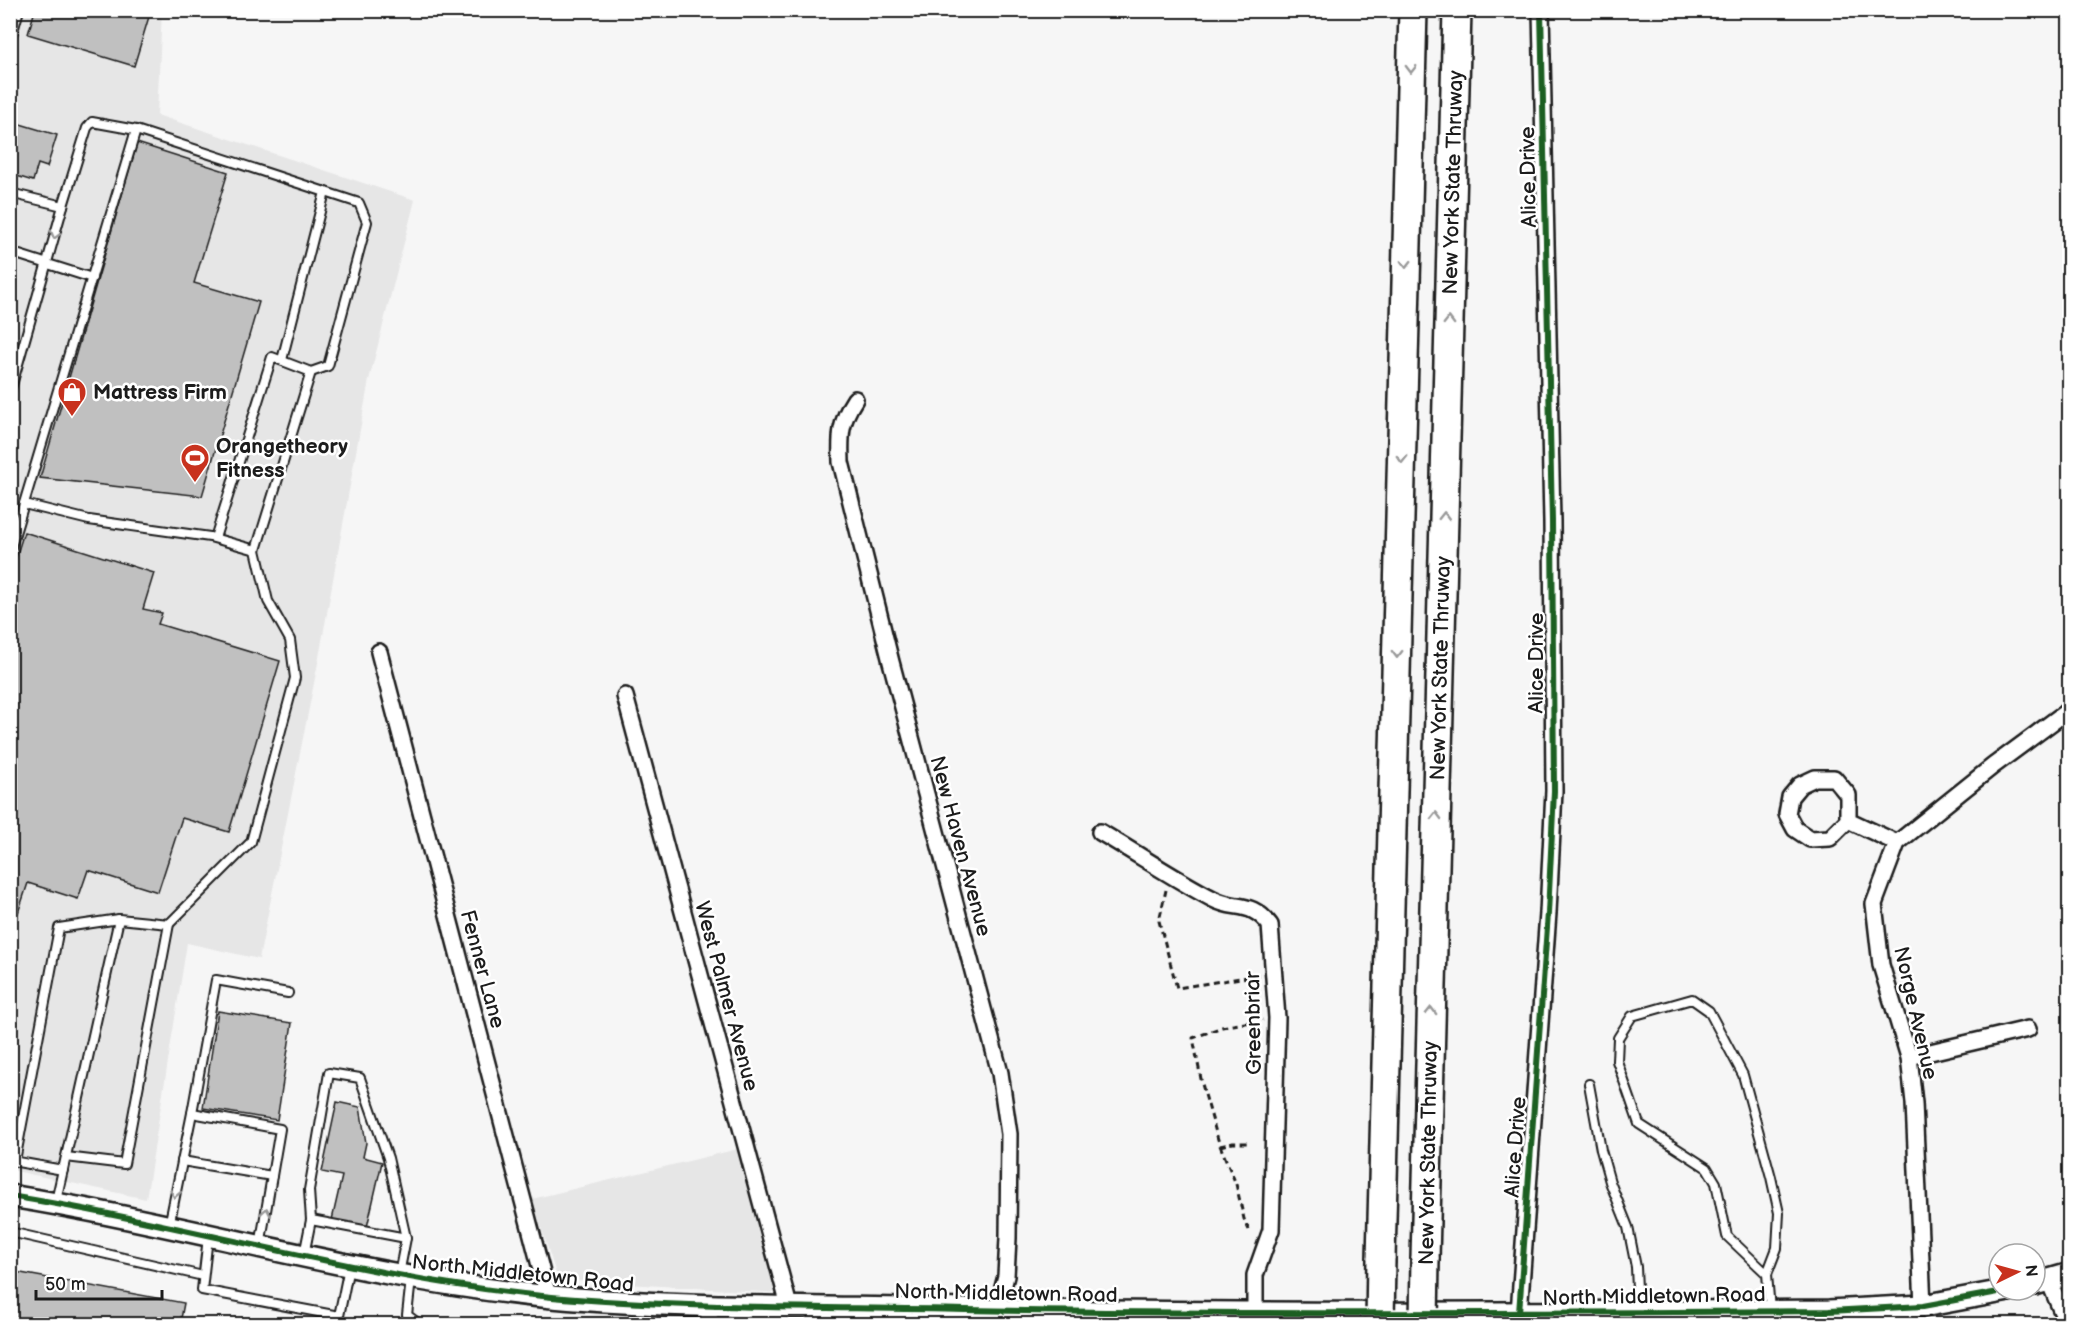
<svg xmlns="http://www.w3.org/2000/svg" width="2080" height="1335" viewBox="0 0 2080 1335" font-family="'Balsamiq Sans',sans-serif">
	<rect width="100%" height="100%" fill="#f6f6f6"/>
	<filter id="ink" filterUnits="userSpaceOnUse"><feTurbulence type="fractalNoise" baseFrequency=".0167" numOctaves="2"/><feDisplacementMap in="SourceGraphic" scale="12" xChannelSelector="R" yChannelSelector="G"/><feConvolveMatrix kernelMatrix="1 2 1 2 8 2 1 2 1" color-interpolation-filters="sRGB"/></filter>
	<g filter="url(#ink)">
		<!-- built -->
		<g fill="#e6e6e6">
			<path d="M10,11H162L157,115L415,200L369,380L318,663L259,959L187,943L146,1199L11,1170Z"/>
			<path d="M738,1149L778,1293L558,1280L532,1199Z"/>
		</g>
		<!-- building -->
		<g fill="#c0c0c0" stroke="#1c1c1c" stroke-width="1.5">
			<path d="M35,10H151L134,66L28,34Z"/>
			<path d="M10,121L57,135L47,167L38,164L33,181L10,174Z"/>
			<path d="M137,143L228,172L194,283L259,302L202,496L40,478Z"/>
			<path d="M24,532L154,573L143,609L162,613L158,624L280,661L229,832L182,818L158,892L88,870L78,899L28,883L12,931H10V576Z"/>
			<path d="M218,1011L292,1023L277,1120L203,1108Z"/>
			<path d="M337,1102L360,1107L366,1143L363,1157L382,1162L367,1227L332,1220L342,1176L322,1172Z"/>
			<path d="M10,1271L184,1303L180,1324H10Z"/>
			<path d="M195,1319L225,1324H194Z"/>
		</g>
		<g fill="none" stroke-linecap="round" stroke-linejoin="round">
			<!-- lane casing -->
			<g stroke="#1c1c1c" stroke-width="12">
				<g id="lane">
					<path d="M10,42L19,10"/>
					<path d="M10,193L63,206"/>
					<path d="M10,252L92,278"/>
					<path d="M282,360L325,192"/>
					<path d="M10,392L63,206L87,128L92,122L136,130L359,203L367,222L328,366L311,372"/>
					<path d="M24,504L89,520L210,537L256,550L268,601L290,640L295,678L251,842L169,924L119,919L56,1201"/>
					<path d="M215,538L272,357L311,372L256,550"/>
					<path d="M10,550L136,130"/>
					<path d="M1589,1084L1601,1150L1610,1182L1628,1227L1636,1267L1638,1311"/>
					<path d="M192,1113L216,980L288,993"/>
					<path d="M66,1157L124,1164L169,924"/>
					<path d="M12,1161L63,1170"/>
					<path d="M15,1161L59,928L119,919"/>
					<path d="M182,1161L272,1176"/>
					<path d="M311,1220L309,1190L329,1073L360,1078L388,1158L406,1238"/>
					<path d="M169,1226L192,1113L280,1129L260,1246"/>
					<path d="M10,1232L203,1276"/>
					<path d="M208,1237L202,1290L339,1316L349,1267"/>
					<path d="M304,1255L311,1220L406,1238L399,1274"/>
					<path d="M1767,1274L1727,1236L1716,1183L1707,1168L1639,1124L1617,1061L1618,1038L1632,1016L1692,999L1709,1011L1743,1075L1771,1177L1779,1213L1777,1248L1767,1274L1770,1310"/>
					<path d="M411,1279L407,1315L419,1324"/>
				</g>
			</g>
			<!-- street casing -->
			<g stroke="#1c1c1c" stroke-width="20">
				<g id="street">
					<path d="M855,399C840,422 840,435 841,462L891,662L1000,1073L1009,1134L1008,1238L1006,1276L997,1310L995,1324"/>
					<path d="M379,652L548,1296"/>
					<path d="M625,696L789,1306"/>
					<path d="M1848,820L1830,838L1810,839L1795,829L1787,814L1790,797L1800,785L1815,778H1834L1848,795V820L1897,843"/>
					<path d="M1100,832C1138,854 1174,879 1213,899C1236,911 1251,900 1270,925L1277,1018L1271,1230L1255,1275V1324"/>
					<path d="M1909,1057L2028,1029"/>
					<path d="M2049,1281L2067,1324"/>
					<path d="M706,1304L711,1324"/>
					<path d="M1923,1306L1914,1103L1909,1057L1881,965L1874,904L1897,843L1993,766L2070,709"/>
					<path d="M1519,1313L1548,913L1554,791L1552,521L1541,10"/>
				</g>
			</g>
			<!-- secondary casing -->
			<g stroke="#1c1c1c" stroke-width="26">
				<g id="secondary">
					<path d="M10,1196C192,1225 369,1280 552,1297C689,1309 828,1307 965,1310C1253,1315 1541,1313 1829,1311L1923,1306L2009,1290"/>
					<path d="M2035,1284L2070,1274"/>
				</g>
			</g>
			<!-- highway casing -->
			<g stroke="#1c1c1c" stroke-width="32">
				<g id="highway">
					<path d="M1381,1259L1413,10"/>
					<path id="s1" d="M1425,1259L1457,10"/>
				</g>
			</g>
			<!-- path -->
			<g stroke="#1c1c1c" stroke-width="3" stroke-dasharray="6 4.5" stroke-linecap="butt">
				<path d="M1166,890L1159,921L1177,988L1260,975"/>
				<path d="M1220,1146L1233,1143H1250"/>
				<path d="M1249,1230L1244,1219L1236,1184L1219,1143L1202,1084L1193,1038L1222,1027L1263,1020"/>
			</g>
			<!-- lane -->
			<use href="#lane" stroke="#fff" stroke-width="8"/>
			<!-- street -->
			<use href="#street" stroke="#fff" stroke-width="15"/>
			<!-- secondary -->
			<use href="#secondary" stroke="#fff" stroke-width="21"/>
			<!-- highway -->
			<use href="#highway" stroke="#fff" stroke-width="27"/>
			<!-- highway-bridge casing -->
			<g stroke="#1c1c1c" stroke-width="32" stroke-linecap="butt">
				<g id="highway-bridge">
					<path d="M1380,1324L1381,1259"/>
					<path d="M1424,1324L1425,1259"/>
				</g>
			</g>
			<!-- highway-bridge -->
			<use href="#highway-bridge" stroke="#fff" stroke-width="27"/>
			<!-- cycleway casing -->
			<g stroke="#fff" stroke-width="10">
				<g id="cycleway">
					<path d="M10,1196C192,1225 369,1280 552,1297C689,1309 828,1307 965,1310C1253,1315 1541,1313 1829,1311L1923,1306L2009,1290"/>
					<path d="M1519,1313L1548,913L1554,791L1552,521L1541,10"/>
				</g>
			</g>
			<!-- cycleway -->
			<use href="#cycleway" stroke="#1b5e20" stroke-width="6"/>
		</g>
		<!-- one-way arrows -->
		<defs><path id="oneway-chevron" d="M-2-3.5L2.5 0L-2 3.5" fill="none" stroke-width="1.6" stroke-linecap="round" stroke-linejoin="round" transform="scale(1.5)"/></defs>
		<g stroke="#999">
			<use href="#oneway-chevron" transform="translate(1411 69) rotate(91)"/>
			<use href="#oneway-chevron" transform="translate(55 235) rotate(106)"/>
			<use href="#oneway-chevron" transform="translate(1406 264) rotate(91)"/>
			<use href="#oneway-chevron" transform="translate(1449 321) rotate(-89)"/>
			<use href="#oneway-chevron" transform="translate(1402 459) rotate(91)"/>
			<use href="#oneway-chevron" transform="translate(1444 516) rotate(-89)"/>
			<use href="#oneway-chevron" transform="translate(1397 654) rotate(91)"/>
			<use href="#oneway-chevron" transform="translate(1436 816) rotate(-89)"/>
			<use href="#oneway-chevron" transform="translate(1431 1011) rotate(-89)"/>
			<use href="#oneway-chevron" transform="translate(175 1194) rotate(101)"/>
			<use href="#oneway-chevron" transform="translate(266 1212) rotate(-80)"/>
		</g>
	</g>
	<!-- icons -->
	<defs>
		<g id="shop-pin" transform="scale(1.5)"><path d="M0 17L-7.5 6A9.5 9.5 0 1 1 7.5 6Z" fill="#c8321e" stroke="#fff"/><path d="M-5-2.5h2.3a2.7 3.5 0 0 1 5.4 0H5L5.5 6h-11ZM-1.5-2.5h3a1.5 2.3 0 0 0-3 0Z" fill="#fff"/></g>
		<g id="stadium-pin" transform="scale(1.5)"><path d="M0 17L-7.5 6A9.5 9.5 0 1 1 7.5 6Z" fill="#c8321e" stroke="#fff"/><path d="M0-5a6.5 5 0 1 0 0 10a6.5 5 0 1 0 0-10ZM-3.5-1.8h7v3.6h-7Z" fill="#fff"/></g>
	</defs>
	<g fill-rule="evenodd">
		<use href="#shop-pin" x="72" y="392"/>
		<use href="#stadium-pin" x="195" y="458"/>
	</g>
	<g text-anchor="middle" stroke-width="5" stroke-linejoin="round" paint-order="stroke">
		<!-- street labels -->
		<g font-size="21" fill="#1c1c1c" stroke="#fff">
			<text transform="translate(1528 177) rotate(-91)" y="7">Alice Drive</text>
			<text dy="7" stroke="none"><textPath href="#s1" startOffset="1077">New York State Thruway</textPath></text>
			<text transform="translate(1536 663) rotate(-90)" y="7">Alice Drive</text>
			<text dy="7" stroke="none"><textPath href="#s1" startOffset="591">New York State Thruway</textPath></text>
			<text transform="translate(961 846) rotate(75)" y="7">New Haven Avenue</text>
			<text transform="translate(483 969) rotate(75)" y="7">Fenner Lane</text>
			<text transform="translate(727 996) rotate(75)" y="7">West Palmer Avenue</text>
			<text transform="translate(1916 1013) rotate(77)" y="7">Norge Avenue</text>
			<text transform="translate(1253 1023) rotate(-91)" y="7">Greenbriar</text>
			<text transform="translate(1515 1147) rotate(-86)" y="7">Alice Drive</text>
			<text transform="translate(1428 1153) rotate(-89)" y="7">New York State Thruway</text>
			<text transform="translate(523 1273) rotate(6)" y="7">North Middletown Road</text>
			<text transform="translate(1006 1293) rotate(1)" y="7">North Middletown Road</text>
			<text transform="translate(1654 1296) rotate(-1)" y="7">North Middletown Road</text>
		</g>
		<!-- poi labels -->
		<g font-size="21" font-weight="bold" fill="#1c1c1c" stroke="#fff" text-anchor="start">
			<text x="93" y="399">Mattress Firm</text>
			<text x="216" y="453">Orangetheory<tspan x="216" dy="24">Fitness</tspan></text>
		</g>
	</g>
	<!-- margin -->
	<rect width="2080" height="1335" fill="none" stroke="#fff" stroke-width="36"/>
	<rect x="18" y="18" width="2044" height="1299" fill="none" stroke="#1c1c1c" stroke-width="2" filter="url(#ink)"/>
	<!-- north arrow -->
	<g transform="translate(2017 1272) rotate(85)"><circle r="28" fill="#ffffff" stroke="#a4a4a4" stroke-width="1.5"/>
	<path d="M0-4.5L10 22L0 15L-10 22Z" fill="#c8321e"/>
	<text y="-9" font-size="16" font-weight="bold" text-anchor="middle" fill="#1c1c1c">N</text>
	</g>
	<!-- scale -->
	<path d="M36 1290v9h126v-9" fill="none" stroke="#1c1c1c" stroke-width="3"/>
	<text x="45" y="1290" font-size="18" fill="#1c1c1c" stroke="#ffffff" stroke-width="4.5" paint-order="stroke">50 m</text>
</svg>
